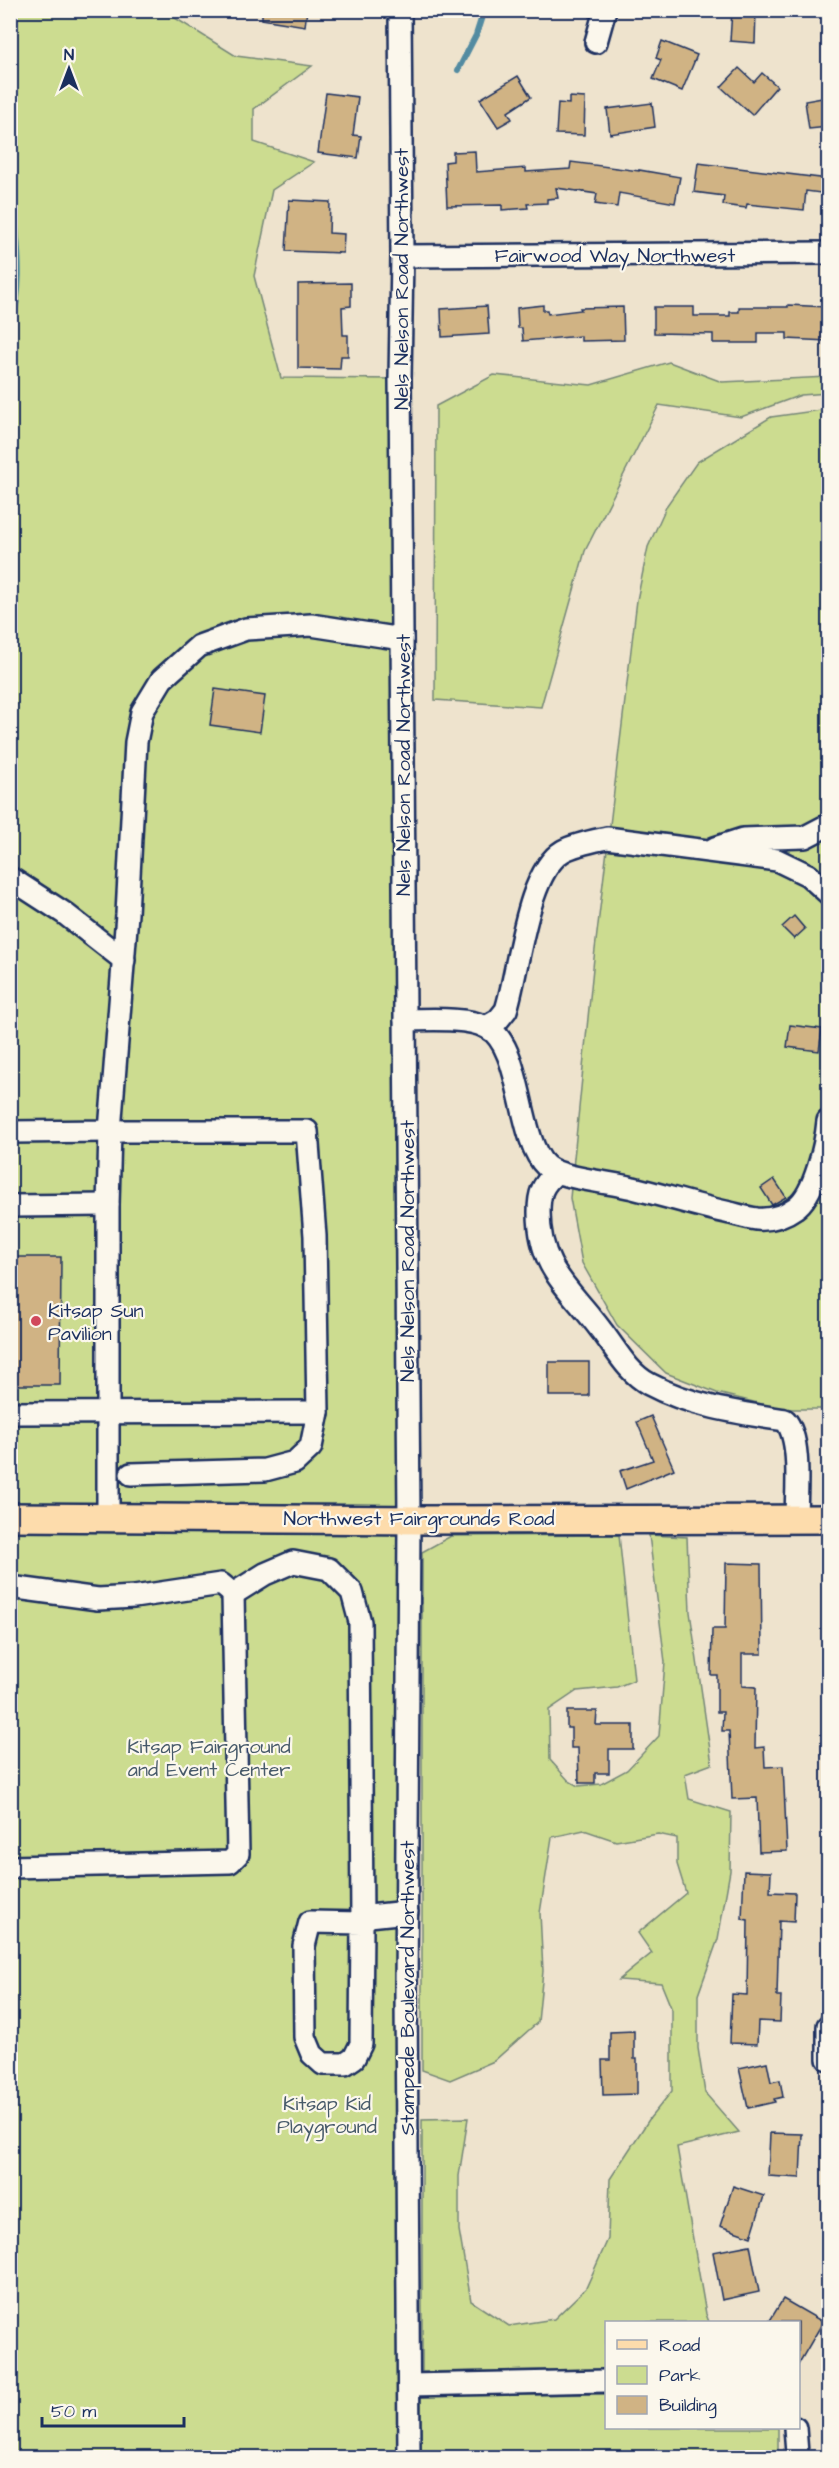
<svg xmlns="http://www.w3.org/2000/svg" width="839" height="2468" viewBox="0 0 839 2468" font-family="'Architects Daughter',sans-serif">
	<rect width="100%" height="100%" fill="#eee3cd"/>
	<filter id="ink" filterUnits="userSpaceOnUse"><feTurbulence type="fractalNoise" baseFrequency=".0167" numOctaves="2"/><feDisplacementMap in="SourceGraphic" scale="12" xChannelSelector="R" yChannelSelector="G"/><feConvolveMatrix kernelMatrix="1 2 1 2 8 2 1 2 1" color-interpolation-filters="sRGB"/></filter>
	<g filter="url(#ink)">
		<!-- green -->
		<g fill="#ccdc90" stroke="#748677" stroke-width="1.5">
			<path d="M11,11H164L236,56L312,66L254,109V142L314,162L272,190L254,276L281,378L400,379L409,2457L11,2458Z"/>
			<path d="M669,362L722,382L828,377V393L801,395L741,417L659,405L585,551L541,707L435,700L436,406L494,375L591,385Z"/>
			<path d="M828,409V1409H782L717,1393L666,1373L617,1325L582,1263L570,1198L594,958L637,600L648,547L667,505L697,462L771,417Z"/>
			<path d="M619,1535L634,1680L617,1687L577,1691L549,1710L550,1760L569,1781L578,1786L601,1784L627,1770L659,1736L665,1662L649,1535L687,1537L690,1612L712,1764L685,1774L689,1799L731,1812L730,1871L718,1939L698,1995V2048L705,2093L739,2132L677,2147L706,2314L709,2322H606V2369L422,2372V2119L468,2118L459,2176V2230L471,2301L509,2326L554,2319L586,2288L608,2239L610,2179L650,2118L672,2091V2010L661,1983L619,1980L652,1953L638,1933L686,1893L677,1864V1838L658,1834L616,1841L584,1830L552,1837L540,1913L543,1971L538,2022L494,2061L450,2080L422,2070V1552L451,1536Z"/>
			<path d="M606,2394V2428H778V2457H421V2396Z"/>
		</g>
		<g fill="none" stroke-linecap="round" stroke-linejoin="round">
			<!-- stream -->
			<g stroke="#528ba1" stroke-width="6">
				<path d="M458,70L476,35L484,10"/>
				<path d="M10,146C15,161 12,177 13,193C16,238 26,283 10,328"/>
			</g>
		</g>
		<!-- building -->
		<g fill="#d0b384" stroke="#1b2f5e" stroke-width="1.5">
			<path d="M262,10H307L305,26L262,19Z"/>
			<path d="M732,10H756L755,43L730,41Z"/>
			<path d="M662,41L697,55L682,91L653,79L661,60L656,58Z"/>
			<path d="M739,68L754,82L762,73L777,86L752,115L721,87Z"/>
			<path d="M518,76L531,97L508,112L512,119L498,127L480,99Z"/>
			<path d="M326,93L358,97L353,135L361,136L358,158L318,153Z"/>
			<path d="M569,97L585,98L584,135L556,134L558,103L569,104Z"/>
			<path d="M828,97V127L809,129L805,101Z"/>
			<path d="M652,103L655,127L610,134L607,109Z"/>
			<path d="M475,151L476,172L526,168V172L570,169L571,162L639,171V170L680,177L675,203L619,193L617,207L595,204L597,194L556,188L558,198L547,199V203L527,204L528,208L502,210V205L447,206L445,162L453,161V152Z"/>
			<path d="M698,163L828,179V194L806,191L804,210L747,204L746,208L723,205L724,196L694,192Z"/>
			<path d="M289,200L330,202L329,233L344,234L343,253L286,251Z"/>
			<path d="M351,283V306L342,307L343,335H348V356H341L340,369L298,368V284Z"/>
			<path d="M543,305V310H547L548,314L581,310L580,308L623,307L624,340L581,341V336L523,341L522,328H518L517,308Z"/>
			<path d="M788,305L828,307V341L787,339V333H758V343H713V334L654,333V307H694V316H730V312H739V307H788Z"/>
			<path d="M487,306L489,334L442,337L441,309Z"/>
			<path d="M215,689L265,696L260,732L210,725Z"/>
			<path d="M794,916L805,929L794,939L782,927Z"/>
			<path d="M790,1025L822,1029L819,1051L787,1047Z"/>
			<path d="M774,1179L786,1197L772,1205L761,1188Z"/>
			<path d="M10,1257H61L60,1385H10Z"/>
			<rect x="549" y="1362" width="40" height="34"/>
			<path d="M651,1416L674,1469L626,1489L620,1471L653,1460L637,1422Z"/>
			<path d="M726,1563L761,1564L762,1654H742V1686L756,1687L755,1748L764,1747L765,1767L783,1766L787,1851L759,1852L757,1798L732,1799L729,1731H722L723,1712H717V1675H711L712,1629H725Z"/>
			<path d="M567,1711H597L596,1725H633V1749H609V1773H595V1783H579L578,1748H571V1728H567Z"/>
			<path d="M744,1871L771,1872L770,1892L795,1893L794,1922L779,1921L777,1996H781L780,2022L758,2021L757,2044L730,2043L732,1994L747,1995L748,1920L742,1919Z"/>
			<path d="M634,2031V2059H637V2094L603,2095L602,2060H610V2032Z"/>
			<path d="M767,2062L771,2082L780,2080L783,2097L774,2099L775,2102L748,2108L739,2068Z"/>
			<path d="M770,2133L802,2134L800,2178L768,2176Z"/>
			<path d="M733,2186L764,2196L751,2237L720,2226Z"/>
			<path d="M750,2245L759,2292L722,2300L713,2252Z"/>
			<path d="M783,2299L823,2322L798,2365V2322H769Z"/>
		</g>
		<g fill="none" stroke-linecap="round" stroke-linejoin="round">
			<!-- minor casing -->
			<g stroke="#1b2f5e" stroke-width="26">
				<g id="minor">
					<path d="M400,10L402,256L400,379L409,1519L406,1993L409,2458"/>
					<path d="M596,42L605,10"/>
					<path d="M402,256L828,253"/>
					<path d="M715,848L743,839L805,837L828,825"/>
					<path d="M10,878L64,913L124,960"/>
					<path d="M405,1020C427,1020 466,1017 486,1027C523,1044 517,1139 546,1166C561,1179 612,1182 633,1188C666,1196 697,1206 730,1213C738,1215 748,1218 757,1219C770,1220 784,1216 795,1208C815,1195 826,1143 828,1121"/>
					<path d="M486,1027L498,1020L506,1010C519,970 526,873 563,851C576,844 593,841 607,838L777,860L808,875L828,893"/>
					<path d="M10,1132L110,1131L127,914L136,742L142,712L162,679L199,646L246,629L311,625L402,639"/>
					<path d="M556,1173C542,1185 539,1193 539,1212C539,1270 570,1288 601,1330C616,1349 627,1372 649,1384C690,1406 739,1413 785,1420C802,1439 796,1493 796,1519"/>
					<path d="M10,1206L108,1205"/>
					<path d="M10,1413L318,1412"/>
					<path d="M108,1517V1205L110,1131H307L315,1236L318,1412L311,1447L295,1462L265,1470L131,1474"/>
					<path d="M10,1587L98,1599L134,1597L221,1584L233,1594L265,1574L293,1562L329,1569L352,1592L360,1622L362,1923L310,1922L304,1946L305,2037L312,2054L323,2064H345L354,2058L361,2044L362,1923L369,1916L407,1912"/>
					<path d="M10,1867L230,1862L238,1854L233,1594"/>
					<path d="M828,2026V2059"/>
					<path d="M409,2385L606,2381"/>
					<path d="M795,2428L797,2453"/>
				</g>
			</g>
			<!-- major casing -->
			<g stroke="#1b2f5e" stroke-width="32">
				<path id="major" d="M10,1517L425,1520L828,1519"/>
			</g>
			<!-- minor -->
			<use href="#minor" stroke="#fbf7ec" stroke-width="21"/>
			<!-- major -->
			<use href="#major" stroke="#fddcac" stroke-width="27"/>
		</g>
	</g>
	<!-- markers -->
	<circle fill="#d1495b" stroke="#fbf7ec" stroke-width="2" cx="36" cy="1321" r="6"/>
	<g text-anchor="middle" stroke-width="4.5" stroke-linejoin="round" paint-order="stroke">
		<!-- street labels -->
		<g font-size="20" fill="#1b2f5e" stroke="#fbf7ec">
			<text x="615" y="262">Fairwood Way Northwest</text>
			<text transform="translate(401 279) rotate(-90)" y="7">Nels Nelson Road Northwest</text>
			<text transform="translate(403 765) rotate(-90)" y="7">Nels Nelson Road Northwest</text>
			<text transform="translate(407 1251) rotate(-90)" y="7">Nels Nelson Road Northwest</text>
			<text x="419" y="1525">Northwest Fairgrounds Road</text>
			<text transform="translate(407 1988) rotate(-90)" y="7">Stampede Boulevard Northwest</text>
		</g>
		<!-- poi labels -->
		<g font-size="20" fill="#1b2f5e" stroke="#fbf7ec" text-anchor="start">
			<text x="48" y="1317">Kitsap Sun<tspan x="48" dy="23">Pavilion</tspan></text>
		</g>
		<!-- park labels -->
		<g font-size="20" fill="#475a6a" stroke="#fbf7ec">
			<text x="209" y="1753">Kitsap Fairground<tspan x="209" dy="23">and Event Center</tspan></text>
			<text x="327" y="2110">Kitsap Kid<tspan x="327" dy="23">Playground</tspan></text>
		</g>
	</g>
	<!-- margin -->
	<rect width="839" height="2468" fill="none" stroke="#fbf7ec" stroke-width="36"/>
	<rect x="18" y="18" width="803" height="2432" fill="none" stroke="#1b2f5e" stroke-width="2" filter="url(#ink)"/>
	<!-- legend -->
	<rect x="605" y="2321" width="195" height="108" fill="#fbf7ec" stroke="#a1a7b3" stroke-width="1.5"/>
	<rect x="617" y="2340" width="30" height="9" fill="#fddcac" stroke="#a1a7b3" stroke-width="1.5"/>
	<text x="659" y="2351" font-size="18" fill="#1b2f5e">Road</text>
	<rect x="617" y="2366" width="30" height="18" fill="#ccdc90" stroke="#a1a7b3" stroke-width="1.5"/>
	<text x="659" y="2381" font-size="18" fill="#1b2f5e">Park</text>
	<rect x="617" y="2396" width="30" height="18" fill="#d0b384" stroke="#a1a7b3" stroke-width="1.5"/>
	<text x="659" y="2411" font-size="18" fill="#1b2f5e">Building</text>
	<!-- north arrow -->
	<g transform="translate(69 69)" stroke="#fbf7ec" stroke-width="4.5" paint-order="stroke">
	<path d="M0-4.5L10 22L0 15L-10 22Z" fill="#1b2f5e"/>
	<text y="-9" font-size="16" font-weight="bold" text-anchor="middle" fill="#1b2f5e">N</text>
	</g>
	<!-- scale -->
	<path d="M42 2417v9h142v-9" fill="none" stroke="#1b2f5e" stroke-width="3"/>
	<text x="51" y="2417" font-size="18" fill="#1b2f5e" stroke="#fbf7ec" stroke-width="4.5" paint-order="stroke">50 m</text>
</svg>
